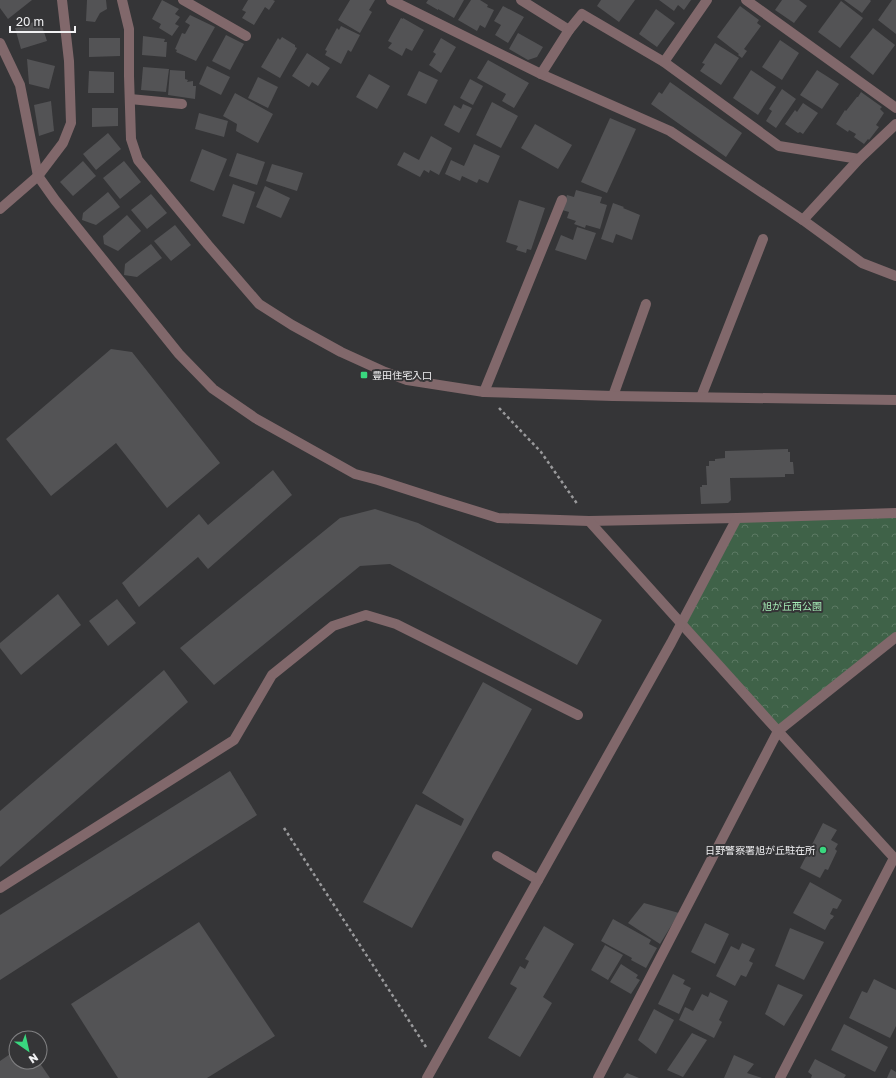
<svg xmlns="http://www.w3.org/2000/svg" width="896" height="1078" viewBox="0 0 896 1078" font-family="'Golos Text','Noto Sans JP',sans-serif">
	<defs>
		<pattern id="forest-crowns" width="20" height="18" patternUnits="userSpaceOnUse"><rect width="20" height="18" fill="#3f6248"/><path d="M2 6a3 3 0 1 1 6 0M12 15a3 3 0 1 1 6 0" fill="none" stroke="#5b7963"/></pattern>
	</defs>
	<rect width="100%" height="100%" fill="#353537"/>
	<!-- forest -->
	<path fill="url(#forest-crowns)" d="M896,513V637L778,731L682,623L737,518Z"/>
	<!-- building -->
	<g fill="#535355">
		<path d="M0,0H32L8,19L0,8Z"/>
		<path d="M87,0H106L107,9L100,13L95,22L86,21Z"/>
		<path d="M162,0L179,9L175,14L180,17L175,24L179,26L172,36L159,28L161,24L152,19Z"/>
		<path d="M248,0H273L275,1L269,10L265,7L254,25L242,18L246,12L242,10Z"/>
		<path d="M350,0H375L369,10L372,12L360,33L338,20Z"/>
		<path d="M428,0H464L454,18L438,9V10L426,3Z"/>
		<path d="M471,0H480L488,5L487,7L494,10L485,28L480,25L477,31L458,20Z"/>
		<path d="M601,0H635L619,22L597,6Z"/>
		<path d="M659,0H691L684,10L678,5L674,11Z"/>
		<path d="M782,0H799L807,6L794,23L775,10Z"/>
		<path d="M844,0H870L871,1L862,13Z"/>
		<path d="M892,0H896V34L878,20Z"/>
		<path d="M841,1L863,18L840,48L818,32Z"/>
		<path d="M503,6L524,17L508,43L495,35L501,25L494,21Z"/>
		<path d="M740,6L759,20L757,23L761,26L744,49L747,51L742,58L738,55L739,54L717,37Z"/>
		<path d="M656,9L675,23L657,47L639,34Z"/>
		<path d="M190,15L215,27L196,61L176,52L177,50L175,49L182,33L185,34L190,25L185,22Z"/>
		<path d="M401,18L403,19V18L424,30L412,51L406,48L402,56L388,48L392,43L388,41Z"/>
		<path d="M40,20L47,41L21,49L15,28Z"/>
		<path d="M341,26L360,35L351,52L348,50L341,64L325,55L327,51L325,50L337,28L339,30Z"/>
		<path d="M873,28L895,45L873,75L850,57Z"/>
		<path d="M518,33L543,47L537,57L528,60L509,49Z"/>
		<path d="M226,35L244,44L230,70L212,61Z"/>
		<path d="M143,36L165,39L164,42H167L166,57L142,55Z"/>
		<path d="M282,37L295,45V47L297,48L280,78L261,67L278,38L280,40Z"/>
		<path d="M89,38H120V56L89,57Z"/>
		<path d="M441,38L456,47L441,73L429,65L436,54L433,52Z"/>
		<path d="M780,40L799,53L782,80L762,67Z"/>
		<path d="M715,43L739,58L721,85L700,71L705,64L702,63Z"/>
		<path d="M307,53L330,68L318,86L312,82L309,87L292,76Z"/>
		<path d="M27,59L55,66L49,89L29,84Z"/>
		<path d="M488,60L529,83L514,108L502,101L506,94L477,78Z"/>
		<path d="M207,66L230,77L221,95L199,84Z"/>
		<path d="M143,67L169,69L166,92L141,90Z"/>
		<path d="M170,70L185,71V79L188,80L187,82L193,81V86H196L195,99L168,95Z"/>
		<path d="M751,70L776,87L758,115L733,98Z"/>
		<path d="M817,70L839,84L822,109L800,95Z"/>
		<path d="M89,71L114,72V93H88Z"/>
		<path d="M419,71L438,80L426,104L407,95Z"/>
		<path d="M369,74L390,86L377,109L356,97Z"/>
		<path d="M258,77L278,87L268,108L248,98Z"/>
		<path d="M470,79L483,86L473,105L460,98Z"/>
		<path d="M670,82L742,133L726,157L651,104L659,92L662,94Z"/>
		<path d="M782,89L796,99L776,128L766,121L772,111L769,109Z"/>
		<path d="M861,92L882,107L880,109L884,113L876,125L879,127L869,140L868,139L864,144L854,137L856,134L849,130L848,132L836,124L845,110L846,111L857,97H858Z"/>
		<path d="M235,93L273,114L258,143L236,131L237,124L223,116Z"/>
		<path d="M51,101L54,131L39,136L34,105Z"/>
		<path d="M492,102L518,116L501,148L476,135Z"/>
		<path d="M803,103L818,113L803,134L800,132L798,133L785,124L795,110L797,112Z"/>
		<path d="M463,104L472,108L459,133L444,125L454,105L461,109Z"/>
		<path d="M92,108H118V126L92,127Z"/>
		<path d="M199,113L228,121L224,137L195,129Z"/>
		<path d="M610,118L636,129L607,193L581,182Z"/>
		<path d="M535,124L572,145L558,169L521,148Z"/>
		<path d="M108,133L121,149L96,170L83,154Z"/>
		<path d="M431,136L452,148L439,175L430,170L429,173L424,170L420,177L397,165L404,152L419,160Z"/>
		<path d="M474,144L500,156L488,183L479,179L477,183L462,176L460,181L445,174L451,160L464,166Z"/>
		<path d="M202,149L227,159L214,191L190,181Z"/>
		<path d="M237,153L265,162L257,185L229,176Z"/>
		<path d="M83,161L96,176L73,196L60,182Z"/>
		<path d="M124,161L141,182L120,199L103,178Z"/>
		<path d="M272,164L303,173L297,191L266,181Z"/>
		<path d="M233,184L255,192L244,224L222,216Z"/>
		<path d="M265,186L290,198L281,218L256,207Z"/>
		<path d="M576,190L602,197L600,203L607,205L600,229L586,225L585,228L574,224L576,221L567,218L569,212L562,210L567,195L574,197Z"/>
		<path d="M108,192L120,207L96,225L82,220L83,213Z"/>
		<path d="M151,194L167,213L147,229L131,210Z"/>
		<path d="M519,200L545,208L531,250L527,249L526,253L516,250L518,246L506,242Z"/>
		<path d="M613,203L624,207L623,208L640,215L632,240L616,234L613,243L601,239Z"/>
		<path d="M127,215L141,231L118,251L104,244L103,236Z"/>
		<path d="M175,225L191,245L171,261L154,241Z"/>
		<path d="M577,227L596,233L586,260L555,250L561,235L573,240Z"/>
		<path d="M151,244L162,258L137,277L124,275L125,264Z"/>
		<path d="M111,349L132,352L220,463L167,508L116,443L51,496L6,439Z"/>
		<path d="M788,449V452H790V462H793L794,474H785V477L730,478L731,500L728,503L701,504L700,487H702V485H707L706,466H709V461H715V459L725,458V451Z"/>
		<path d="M273,470L292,495L208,569L198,557L139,607L122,583L199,514L208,525Z"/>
		<path d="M375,509L418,523L602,620L577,665L390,564L360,566L214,685L180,648L340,518Z"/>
		<path d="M58,594L81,625L21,675L0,648V643Z"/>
		<path d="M117,599L136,623L108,646L89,621Z"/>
		<path d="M164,670L188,702L0,867V811Z"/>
		<path d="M483,682L532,709L412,928L363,902L416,804L461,826L464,819L422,793Z"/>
		<path d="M230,771L257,815L0,980V915Z"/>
		<path d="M823,823L837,830L831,840L838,844L835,849L837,851L828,870L825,869L820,878L800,868Z"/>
		<path d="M810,882L842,900L837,909L833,908L830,914L834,916L832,919H831L825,930L793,913Z"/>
		<path d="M644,903L679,913L660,944L628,923Z"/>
		<path d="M613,919L651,940L649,944L657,948L646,968L631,960L632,958L601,941Z"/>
		<path d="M199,922L275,1036L207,1078H118L71,1004Z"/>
		<path d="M705,923L729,934L715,964L691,952Z"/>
		<path d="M544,926L574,944L543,997L552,1003L520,1057L488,1038L517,988L510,984L520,966L525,969L529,961L525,959Z"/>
		<path d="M790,928L824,942L804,980L775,966Z"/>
		<path d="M742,943L755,949L749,961L753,963L746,977L741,975L735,986L716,976L731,946L739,950Z"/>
		<path d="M605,945L623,955L608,980L591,970Z"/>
		<path d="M621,964L638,975L636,978L640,980L631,994L610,982Z"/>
		<path d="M673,974L685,980L683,984L691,988L679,1014L658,1004Z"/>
		<path d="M874,979L896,990V1026L890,1038L849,1018L862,991L867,993Z"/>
		<path d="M778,984L803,995L784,1026L765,1014Z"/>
		<path d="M710,992L728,1001L719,1020L722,1022L714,1038L679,1020L685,1007L693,1011L702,994L708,997Z"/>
		<path d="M654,1009L674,1020L656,1054L638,1040Z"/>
		<path d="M844,1024L888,1047L875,1072L831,1050Z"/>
		<path d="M692,1033L707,1040L683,1077L667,1070Z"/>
		<path d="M16,1050V1062H39L50,1078H0V1061Z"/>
		<path d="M734,1055L754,1064L747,1073L762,1078H724Z"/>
		<path d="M815,1059L846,1075L844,1078H811L812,1075L808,1072Z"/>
		<path d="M891,1069L896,1072V1078H887Z"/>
		<path d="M627,1073L639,1078H623Z"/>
	</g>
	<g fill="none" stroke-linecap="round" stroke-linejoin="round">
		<!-- path -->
		<g stroke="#9a9a9c" stroke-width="2.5" stroke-dasharray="3 3" stroke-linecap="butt">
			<path d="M499,408L541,452L578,505"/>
			<path d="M284,828L426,1047"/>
		</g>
		<!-- service -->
		<g stroke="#81686b" stroke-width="10">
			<path d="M183,0L246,36"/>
			<path d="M130,99L182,104"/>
			<path d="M613,396L646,304"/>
			<path d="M701,397L763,239"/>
			<path d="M497,856L538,880"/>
			<path d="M0,888L234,740L272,675L333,626L366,615L396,624L578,715"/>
		</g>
		<!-- minor -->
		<g stroke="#81686b" stroke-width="10">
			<path d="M122,0L129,29V76L131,139L138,160L208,245L259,304L292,325L341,352L385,372L407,380L484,392L613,396L896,400"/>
			<path d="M391,0L541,74L670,131L803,220L862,263L896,276"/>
			<path d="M521,0L569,30L582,14L664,62L779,146L859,159"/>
			<path d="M746,0L896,108"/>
			<path d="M0,43L20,85L38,176L55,200L179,354L213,389L255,418L355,474L378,480L440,500L498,518L589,521L737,518L896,513"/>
			<path d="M664,62L707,0"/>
			<path d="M541,74L569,30"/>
			<path d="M803,220L859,159L896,124"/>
			<path d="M484,392L562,200"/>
			<path d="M589,521L778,731L896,860"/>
			<path d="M598,1078L778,731L896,637"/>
			<path d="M780,1078L894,858"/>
		</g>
		<!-- tertiary -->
		<g stroke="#81686b" stroke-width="10">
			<path d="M0,209L38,176L63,143L71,123L69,61L62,0"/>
			<path d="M427,1078L671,643L737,518"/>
		</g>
	</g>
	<!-- markers -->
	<g fill="#39d87f" stroke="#353537" stroke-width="1.5">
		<rect x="360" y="371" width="8" height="8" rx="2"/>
		<circle cx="823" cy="850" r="4"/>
	</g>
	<g text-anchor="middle" stroke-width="4" stroke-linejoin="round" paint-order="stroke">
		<!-- poi labels -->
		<g font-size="10" fill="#f1f1f3" stroke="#353537" text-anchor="start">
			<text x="372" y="379">豊田住宅入口</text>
			<text x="815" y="854" text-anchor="end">日野警察署旭が丘駐在所</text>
		</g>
		<!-- park labels -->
		<g font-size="10" fill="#a6edb7" stroke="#353537">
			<text x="792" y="610">旭が丘西公園</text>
		</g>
	</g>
	<!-- north arrow -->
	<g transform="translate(28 1050) rotate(146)"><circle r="19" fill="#353537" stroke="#808082"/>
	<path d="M0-3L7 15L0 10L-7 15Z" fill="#39d87f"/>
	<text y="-6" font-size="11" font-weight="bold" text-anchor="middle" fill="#f1f1f3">N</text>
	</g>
	<!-- scale -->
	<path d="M10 26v6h65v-6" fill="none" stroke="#f1f1f3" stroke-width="2"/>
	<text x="16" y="26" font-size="12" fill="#f1f1f3" stroke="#353537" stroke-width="3" paint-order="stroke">20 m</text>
</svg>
